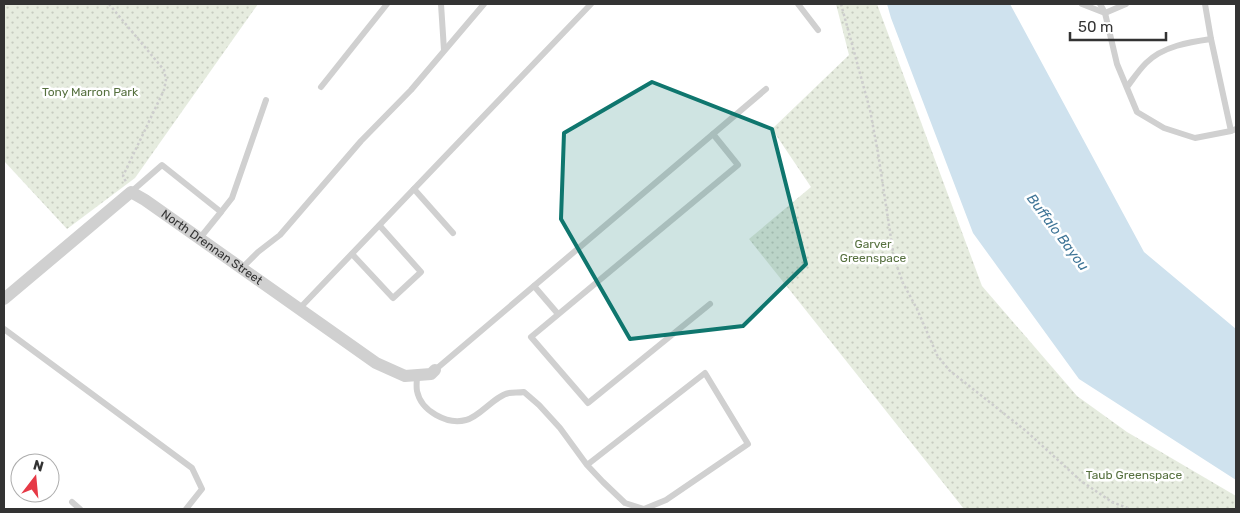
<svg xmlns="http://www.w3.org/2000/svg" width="1240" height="513" viewBox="0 0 1240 513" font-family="Rubik,sans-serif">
	<defs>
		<pattern id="grass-dots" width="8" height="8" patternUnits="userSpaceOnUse" patternTransform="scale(1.25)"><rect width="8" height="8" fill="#e6ecdf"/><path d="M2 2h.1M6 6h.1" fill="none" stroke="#c6cbc0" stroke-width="1.8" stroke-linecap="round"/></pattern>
	</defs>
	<rect width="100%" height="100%" fill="#fff"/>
	<!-- grass -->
	<g fill="url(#grass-dots)">
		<path d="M4,4H258L135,178L67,229L4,161Z"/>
		<path d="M836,4H877L982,286L1077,396L1127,432L1236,496V509H964L749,239L811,187L772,129L849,55Z"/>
	</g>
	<!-- water -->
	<path fill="#cfe2ee" d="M887,4H1010L1144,252L1236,329V480L1079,379L973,233L891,18Z"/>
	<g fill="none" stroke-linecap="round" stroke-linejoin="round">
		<!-- path -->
		<g stroke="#cdcdcd" stroke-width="2.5" stroke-dasharray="2.5 2.5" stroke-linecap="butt">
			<path d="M109,4L164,70L166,80L164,90L123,176L126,182"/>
			<path d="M841,4L870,110L878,153L894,258L903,283L917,309L937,355L949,370L1026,431L1081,481L1112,502L1130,509"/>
		</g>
		<!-- service -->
		<g stroke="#d0d0d0" stroke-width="6">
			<path d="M441,4L444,50"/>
			<path d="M798,4L818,30"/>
			<path d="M1082,4L1105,13L1126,4"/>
			<path d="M1100,4L1105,13L1117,64L1137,112L1164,128L1195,138L1231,131L1236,129"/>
			<path d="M1205,4L1211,39"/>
			<path d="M321,87L387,4"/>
			<path d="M1127,87C1133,79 1139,70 1146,63C1163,46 1190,42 1211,39L1231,131"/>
			<path d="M414,189L453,233"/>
			<path d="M131,192L162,165L221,212L200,238"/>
			<path d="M221,212L232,198L266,100"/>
			<path d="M352,254L393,298L421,272L380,226"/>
			<path d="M242,268L258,252L280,235L361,141L411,90L484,4"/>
			<path d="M534,286L558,314"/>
			<path d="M710,304L588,403L531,337L738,165L713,134"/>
			<path d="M299,309L591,4"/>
			<path d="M4,329L192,468L202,489L186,509"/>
			<path d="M435,370L766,89"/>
			<path d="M417,375C417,380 416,386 417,391C421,411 447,425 466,420C480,417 494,396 509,393C513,392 519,393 524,392L539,405L560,428L587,465L603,482L625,503L644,509L666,500L748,444L705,373L587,465"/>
			<path d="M72,502L80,509"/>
		</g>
		<!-- minor -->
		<path stroke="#d0d0d0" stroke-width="12" id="s1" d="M4,299L131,192L145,200L376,363L405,376L431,374L435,370"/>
	</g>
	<!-- marked area -->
	<path fill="#0f766e" fill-opacity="0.2" stroke="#0f766e" stroke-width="4" stroke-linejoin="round" d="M652,82L772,129L806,264L743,326L630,339L561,219L564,133Z"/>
	<g text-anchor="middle" stroke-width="5" stroke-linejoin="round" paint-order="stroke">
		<!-- park labels -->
		<g font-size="12" fill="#56703f" stroke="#fff">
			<text x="90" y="96">Tony Marron Park</text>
			<text x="873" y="248">Garver<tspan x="873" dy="14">Greenspace</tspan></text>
			<text x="1134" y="479">Taub Greenspace</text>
		</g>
		<!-- street labels -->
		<g font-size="12" fill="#333" stroke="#fff">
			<text dy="4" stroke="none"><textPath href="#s1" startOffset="264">North Drennan Street</textPath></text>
		</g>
		<!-- water labels -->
		<g font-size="14" font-style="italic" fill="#3f7597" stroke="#fff">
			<text transform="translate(1058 232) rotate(53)" y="5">Buffalo Bayou</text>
		</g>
	</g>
	<!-- border -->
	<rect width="1240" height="513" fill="none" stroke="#333333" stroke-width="10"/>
	<!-- north arrow -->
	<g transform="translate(35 478) rotate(16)"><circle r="24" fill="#ffffff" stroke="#adadad"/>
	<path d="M0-4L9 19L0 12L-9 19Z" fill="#e63946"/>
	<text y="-8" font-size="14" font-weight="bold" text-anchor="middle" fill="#333333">N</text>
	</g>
	<!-- scale -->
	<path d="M1070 32v8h96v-8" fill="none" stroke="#333333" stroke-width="2.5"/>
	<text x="1078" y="32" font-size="15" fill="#333333" stroke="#ffffff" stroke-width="4" paint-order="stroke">50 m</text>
</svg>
